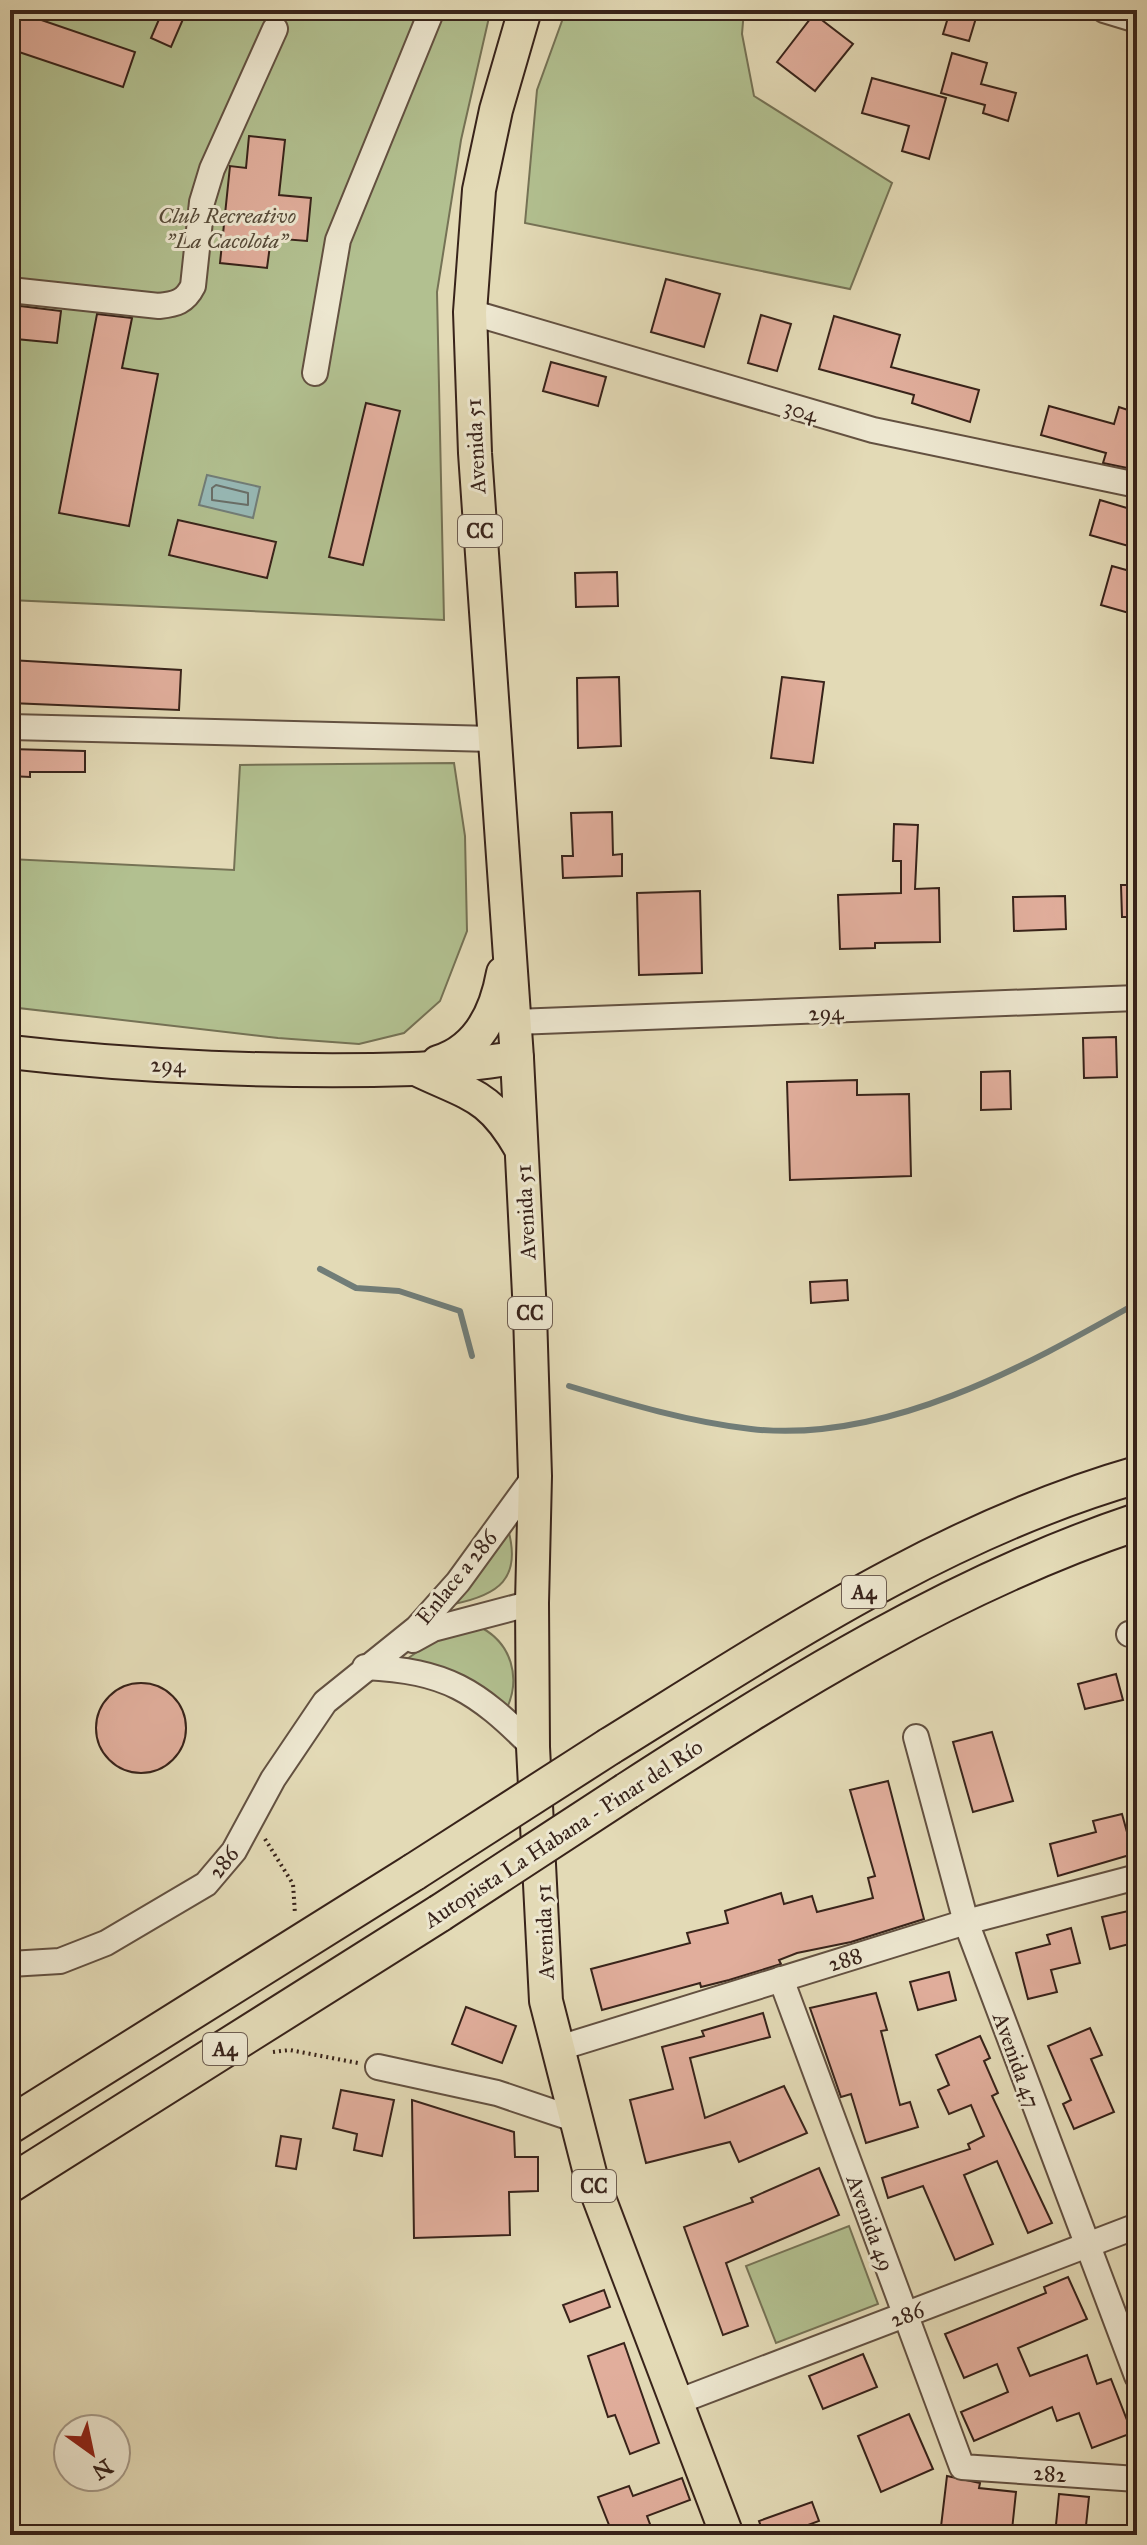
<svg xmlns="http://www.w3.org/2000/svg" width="1147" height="2545" viewBox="0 0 1147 2545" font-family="'IM FELL Great Primer',serif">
	<rect width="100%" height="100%" fill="#e3dab6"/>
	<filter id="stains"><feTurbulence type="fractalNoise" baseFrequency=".0025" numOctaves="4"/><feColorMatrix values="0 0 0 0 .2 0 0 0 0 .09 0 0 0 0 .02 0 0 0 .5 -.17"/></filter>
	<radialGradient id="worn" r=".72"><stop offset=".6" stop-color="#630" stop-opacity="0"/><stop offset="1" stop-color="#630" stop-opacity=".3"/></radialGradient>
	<!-- green -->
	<g fill="#b2c090" stroke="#757255" stroke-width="2">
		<path d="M10,10H458L490,13L461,140L437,292L444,620L10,600Z"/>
		<path d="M566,10H744L742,34L754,96L892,183L850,289L525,223L537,90Z"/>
		<path d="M454,763L465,836L467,931L440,1001L404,1033L359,1044L278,1038L10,1007V859L234,870L240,765Z"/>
		<path d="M508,1529C522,1579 498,1595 454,1604Z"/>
		<path d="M482,1628C511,1644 521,1677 507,1708L404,1661L445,1633Z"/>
		<path d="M849,2226L878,2304L776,2343L746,2266Z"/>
	</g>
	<!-- water -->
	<path fill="#97b9b6" stroke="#717d78" stroke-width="2" d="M207,475L260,487L253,518L199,505Z"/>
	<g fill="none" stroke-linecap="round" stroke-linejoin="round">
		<!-- shore -->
		<path stroke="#686e68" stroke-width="2" d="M216,485L248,493V505L212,500V488Z"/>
		<!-- stream -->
		<g stroke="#717d78" stroke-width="6">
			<path d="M320,1269L356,1288L399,1291L460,1311L472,1356"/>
			<path d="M569,1386C629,1404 689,1422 751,1429C886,1444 1024,1367 1137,1303"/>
		</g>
	</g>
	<!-- building -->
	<g fill="#e1ae9c" stroke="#38231a" stroke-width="2">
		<path d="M163,10H187L171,47L151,38Z"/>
		<path d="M950,11L976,18L969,41L943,34Z"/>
		<path d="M18,12L135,52L123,87L10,49V36Z"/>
		<path d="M814,14L853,44L815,91L777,62Z"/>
		<path d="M952,53L987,63L981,84L1016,93L1008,121L983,113L985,105L941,93Z"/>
		<path d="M872,78L946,98L929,159L902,151L909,126L862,113Z"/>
		<path d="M249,136L285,140L279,195L311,198L307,241L271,238L267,268L220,263L230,166L246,168Z"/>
		<path d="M666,279L720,294L704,347L651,332Z"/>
		<path d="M20,306L61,311L57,343L16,339Z"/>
		<path d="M97,314L132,318L122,368L158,374L129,526L59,513Z"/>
		<path d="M761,315L791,324L777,371L748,363Z"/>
		<path d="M834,316L900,335L891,367L979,390L970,422L912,403L914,395L819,369Z"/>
		<path d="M551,362L606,377L598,406L543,391Z"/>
		<path d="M366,403L400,411L363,565L329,557Z"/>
		<path d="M1049,406L1114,424L1119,407L1137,413V470L1103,463L1106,453L1041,435Z"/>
		<path d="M1100,500L1137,511L1132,547L1090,535Z"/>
		<path d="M178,520L276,542L267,578L169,555Z"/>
		<path d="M1112,566L1137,573L1129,613L1101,605Z"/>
		<path d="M617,572L618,606L576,607L575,573Z"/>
		<path d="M10,660L181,670L179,710L10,703Z"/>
		<path d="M619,677L621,746L578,748L577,678Z"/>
		<path d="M782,677L824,682L813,763L771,758Z"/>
		<path d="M10,749L85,751V772H30V777L10,776Z"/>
		<path d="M612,812L613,855L622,854V876L563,878L562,856H573L571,813Z"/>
		<path d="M894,824L918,825L915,889L939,888L940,942L875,943V948L840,949L838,895L901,893V861H893Z"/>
		<path d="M1121,885H1137V917H1122Z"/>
		<path d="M700,891L702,973L639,975L637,893Z"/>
		<path d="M1065,896L1066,929L1014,931L1013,897Z"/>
		<path d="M1116,1037L1117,1077L1084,1078L1083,1038Z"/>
		<path d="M1010,1071L1011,1109L981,1110V1072Z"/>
		<path d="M857,1080V1095L909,1094L911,1176L790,1180L787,1082Z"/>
		<path d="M847,1280L848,1300L811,1303L810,1282Z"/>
		<path d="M1116,1674L1123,1700L1085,1709L1078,1684Z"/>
		<circle cx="141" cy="1728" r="45"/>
		<path d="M992,1732L1013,1801L973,1812L953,1742Z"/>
		<path d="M888,1781L924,1919L851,1942L797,1953L779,1960L781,1964L729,1980L701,1987L700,1983L602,2010L591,1969L690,1943L687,1933L728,1923L725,1911L781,1893L784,1904L812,1896L817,1912L873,1898L868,1878L875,1876L850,1790Z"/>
		<path d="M1122,1814L1133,1854L1058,1876L1050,1844L1096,1832L1093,1821Z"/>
		<path d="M1137,1909V1942L1110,1949L1102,1917Z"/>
		<path d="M1071,1928L1080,1963L1051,1970L1057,1992L1028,1999L1016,1953L1050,1944L1047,1935Z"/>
		<path d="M949,1972L956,2000L918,2010L910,1982Z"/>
		<path d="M876,1993L887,2030L881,2031L900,2105L910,2102L918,2127L866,2143L851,2094L841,2097L810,2008Z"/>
		<path d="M466,2007L516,2026L502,2063L452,2044Z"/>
		<path d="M763,2013L770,2037L690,2058L705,2118L784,2086L807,2133L739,2162L730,2142L646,2163L630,2100L673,2089L662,2047L704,2036L702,2031Z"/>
		<path d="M1090,2028L1102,2055L1091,2059L1114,2112L1074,2129L1063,2104L1071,2100L1048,2046Z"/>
		<path d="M980,2036L990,2058L984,2061L998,2093L992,2096L1052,2223L1028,2233L997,2161L964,2175L993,2244L955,2260L923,2186L888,2198L882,2178L970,2149L968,2144L984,2136L971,2105L949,2114L938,2090L949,2085L936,2055Z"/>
		<path d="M341,2090L394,2100L382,2156L354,2150L357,2134L333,2128Z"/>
		<path d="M412,2100L514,2132L515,2157H538V2191L509,2192L510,2235L414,2238Z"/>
		<path d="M281,2136L301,2139L296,2169L276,2166Z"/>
		<path d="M819,2168L839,2215L726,2263L748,2326L723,2335L684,2227L753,2202L751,2198Z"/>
		<path d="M1068,2277L1087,2319L1018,2348L1030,2376L1087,2355L1097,2384L1111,2379L1132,2433L1092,2448L1079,2413L1057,2421L1052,2407L974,2441L961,2412L1008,2392L997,2364L964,2378L945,2334L1046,2293L1044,2287Z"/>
		<path d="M604,2290L610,2307L570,2322L563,2305Z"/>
		<path d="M624,2343L659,2443L630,2454L615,2415L608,2417L588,2356Z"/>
		<path d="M863,2354L877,2387L823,2409L809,2376Z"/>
		<path d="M909,2414L933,2469L881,2492L858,2436Z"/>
		<path d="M947,2476L980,2483L979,2488L1016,2492L1012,2530L974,2527V2535H940Z"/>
		<path d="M682,2478L690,2500L647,2516L654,2535H613L598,2497L629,2486L633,2496Z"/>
		<path d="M1059,2494L1089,2497L1085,2535H1055Z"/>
		<path d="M812,2502L819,2521L781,2535H764L759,2521Z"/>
	</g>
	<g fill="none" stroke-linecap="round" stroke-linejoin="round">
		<!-- minor casing -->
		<g stroke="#635141" stroke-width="28">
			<g id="minor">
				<path d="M1104,10L1137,20"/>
				<path d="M10,290L159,306C176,304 185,302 193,286L202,202L212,169L275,29"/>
				<path d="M470,312L873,430L1137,485"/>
				<path d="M315,373L338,240L432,10"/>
				<path d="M10,727L493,739"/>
				<path d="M515,1022L1137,998"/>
				<path d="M1129,1634L1137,1633"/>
				<path d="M413,1640L433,1629L532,1603"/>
				<path d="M365,1667C447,1671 476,1690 533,1747"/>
				<path d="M916,1737L966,1922L1137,2376"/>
				<path d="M10,1964L60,1961L106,1943L206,1884L234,1851L273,1779L325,1702L417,1628L458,1582L535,1476"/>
				<path d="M781,1979L962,2467L1137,2479"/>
				<path d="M556,2049L966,1922L1137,1877"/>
				<path d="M378,2067L497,2093L574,2119"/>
				<path d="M677,2402L1137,2226"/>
			</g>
		</g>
		<!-- major casing -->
		<g stroke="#38231a" stroke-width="36">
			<g id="major">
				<path d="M525,10L496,110L479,190L470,312L475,453L517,1058L530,1314L535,1476L532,1603L533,1747L546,2001L591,2177L727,2535"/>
				<path d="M10,1052C139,1067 283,1073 413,1069C448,1068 483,1062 517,1058"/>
				<path d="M438,1062C478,1050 496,1012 503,973"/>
				<path d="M416,1069C470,1095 490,1094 521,1149"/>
			</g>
		</g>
		<!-- highway casing -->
		<g stroke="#38231a" stroke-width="40">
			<g id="highway">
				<path d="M610,1746C778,1642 945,1530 1137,1475"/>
				<path d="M627,1791C790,1686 952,1584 1137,1522"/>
				<path d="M10,2125L414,1872"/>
				<path d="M10,2184L440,1913"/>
			</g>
		</g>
		<!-- path -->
		<g stroke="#38231a" stroke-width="4" stroke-dasharray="2 4" stroke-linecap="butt">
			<path d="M265,1839L293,1884L295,1914"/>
			<path d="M273,2052L290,2050L358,2063"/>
		</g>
		<!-- minor -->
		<use href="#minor" stroke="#ede7d0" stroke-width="24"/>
		<!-- major -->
		<use href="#major" stroke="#e3dab6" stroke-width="32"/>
		<!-- highway -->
		<use href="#highway" stroke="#e3dab6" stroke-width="36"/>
		<!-- highway-bridge casing -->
		<g stroke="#38231a" stroke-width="40" stroke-linecap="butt">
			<g id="highway-bridge">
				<path d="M414,1872L610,1746"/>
				<path d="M440,1913L627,1791"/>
			</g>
		</g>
		<!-- highway-bridge -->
		<use href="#highway-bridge" stroke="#e3dab6" stroke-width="36"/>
	</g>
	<g text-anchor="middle" stroke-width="6" stroke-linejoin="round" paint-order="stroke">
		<!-- shield labels -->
		<g fill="#ede7d0" stroke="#6e5e51" stroke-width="2">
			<rect x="458" y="515" width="44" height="32" rx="6"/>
			<rect x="508" y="1297" width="44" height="32" rx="6"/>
			<rect x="842" y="1576" width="44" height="32" rx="6"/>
			<rect x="203" y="2033" width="44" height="32" rx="6"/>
			<rect x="572" y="2170" width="44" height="32" rx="6"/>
		</g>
		<g font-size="20" font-weight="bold" fill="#38231a">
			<text x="480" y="538">CC</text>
			<text x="530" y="1320">CC</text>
			<text x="864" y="1599">A4</text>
			<text x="225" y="2056">A4</text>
			<text x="594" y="2193">CC</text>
		</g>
		<!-- park labels -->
		<g font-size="22" font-style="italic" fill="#564a38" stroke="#ede7d0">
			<text x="227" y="223">Club Recreativo<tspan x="227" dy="25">"La Cacolota"</tspan></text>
		</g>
		<!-- street labels -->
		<g font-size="22" fill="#38231a" stroke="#ede7d0">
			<text transform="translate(801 410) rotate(16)" y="8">304</text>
			<text transform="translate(475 446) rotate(-93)" y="8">Avenida 51</text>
			<text transform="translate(826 1012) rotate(-2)" y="8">294</text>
			<text transform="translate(168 1064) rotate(2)" y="8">294</text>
			<text transform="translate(525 1212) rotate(-93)" y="8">Avenida 51</text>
			<text transform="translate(456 1577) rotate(-51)" y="8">Enlace a 286</text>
			<text transform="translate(563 1833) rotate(-33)" y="8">Autopista La Habana - Pinar del Río</text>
			<text transform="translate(223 1862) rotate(-52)" y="8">286</text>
			<text transform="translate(544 1932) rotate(-92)" y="8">Avenida 51</text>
			<text transform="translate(845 1959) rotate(-17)" y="8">288</text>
			<text transform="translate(1017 2060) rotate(70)" y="8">Avenida 47</text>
			<text transform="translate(871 2223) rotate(70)" y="8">Avenida 49</text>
			<text transform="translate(907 2314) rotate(-21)" y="8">286</text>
			<text transform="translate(1050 2473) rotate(4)" y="8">282</text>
		</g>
	</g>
	<!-- margin -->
	<rect width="1147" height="2545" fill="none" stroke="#e3dab6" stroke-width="40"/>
	<rect x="12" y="12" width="1123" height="2521" fill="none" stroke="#38231a" stroke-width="4"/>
	<rect x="20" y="20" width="1107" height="2505" fill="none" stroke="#38231a" stroke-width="2"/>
	<!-- north arrow -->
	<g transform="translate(92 2453) rotate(147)"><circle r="38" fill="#ede7d0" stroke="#a59987" stroke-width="2"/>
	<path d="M0-6L14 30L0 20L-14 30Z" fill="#8f2418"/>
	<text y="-12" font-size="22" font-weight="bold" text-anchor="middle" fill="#38231a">N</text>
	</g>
	<rect width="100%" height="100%" filter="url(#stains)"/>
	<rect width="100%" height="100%" fill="url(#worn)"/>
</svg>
